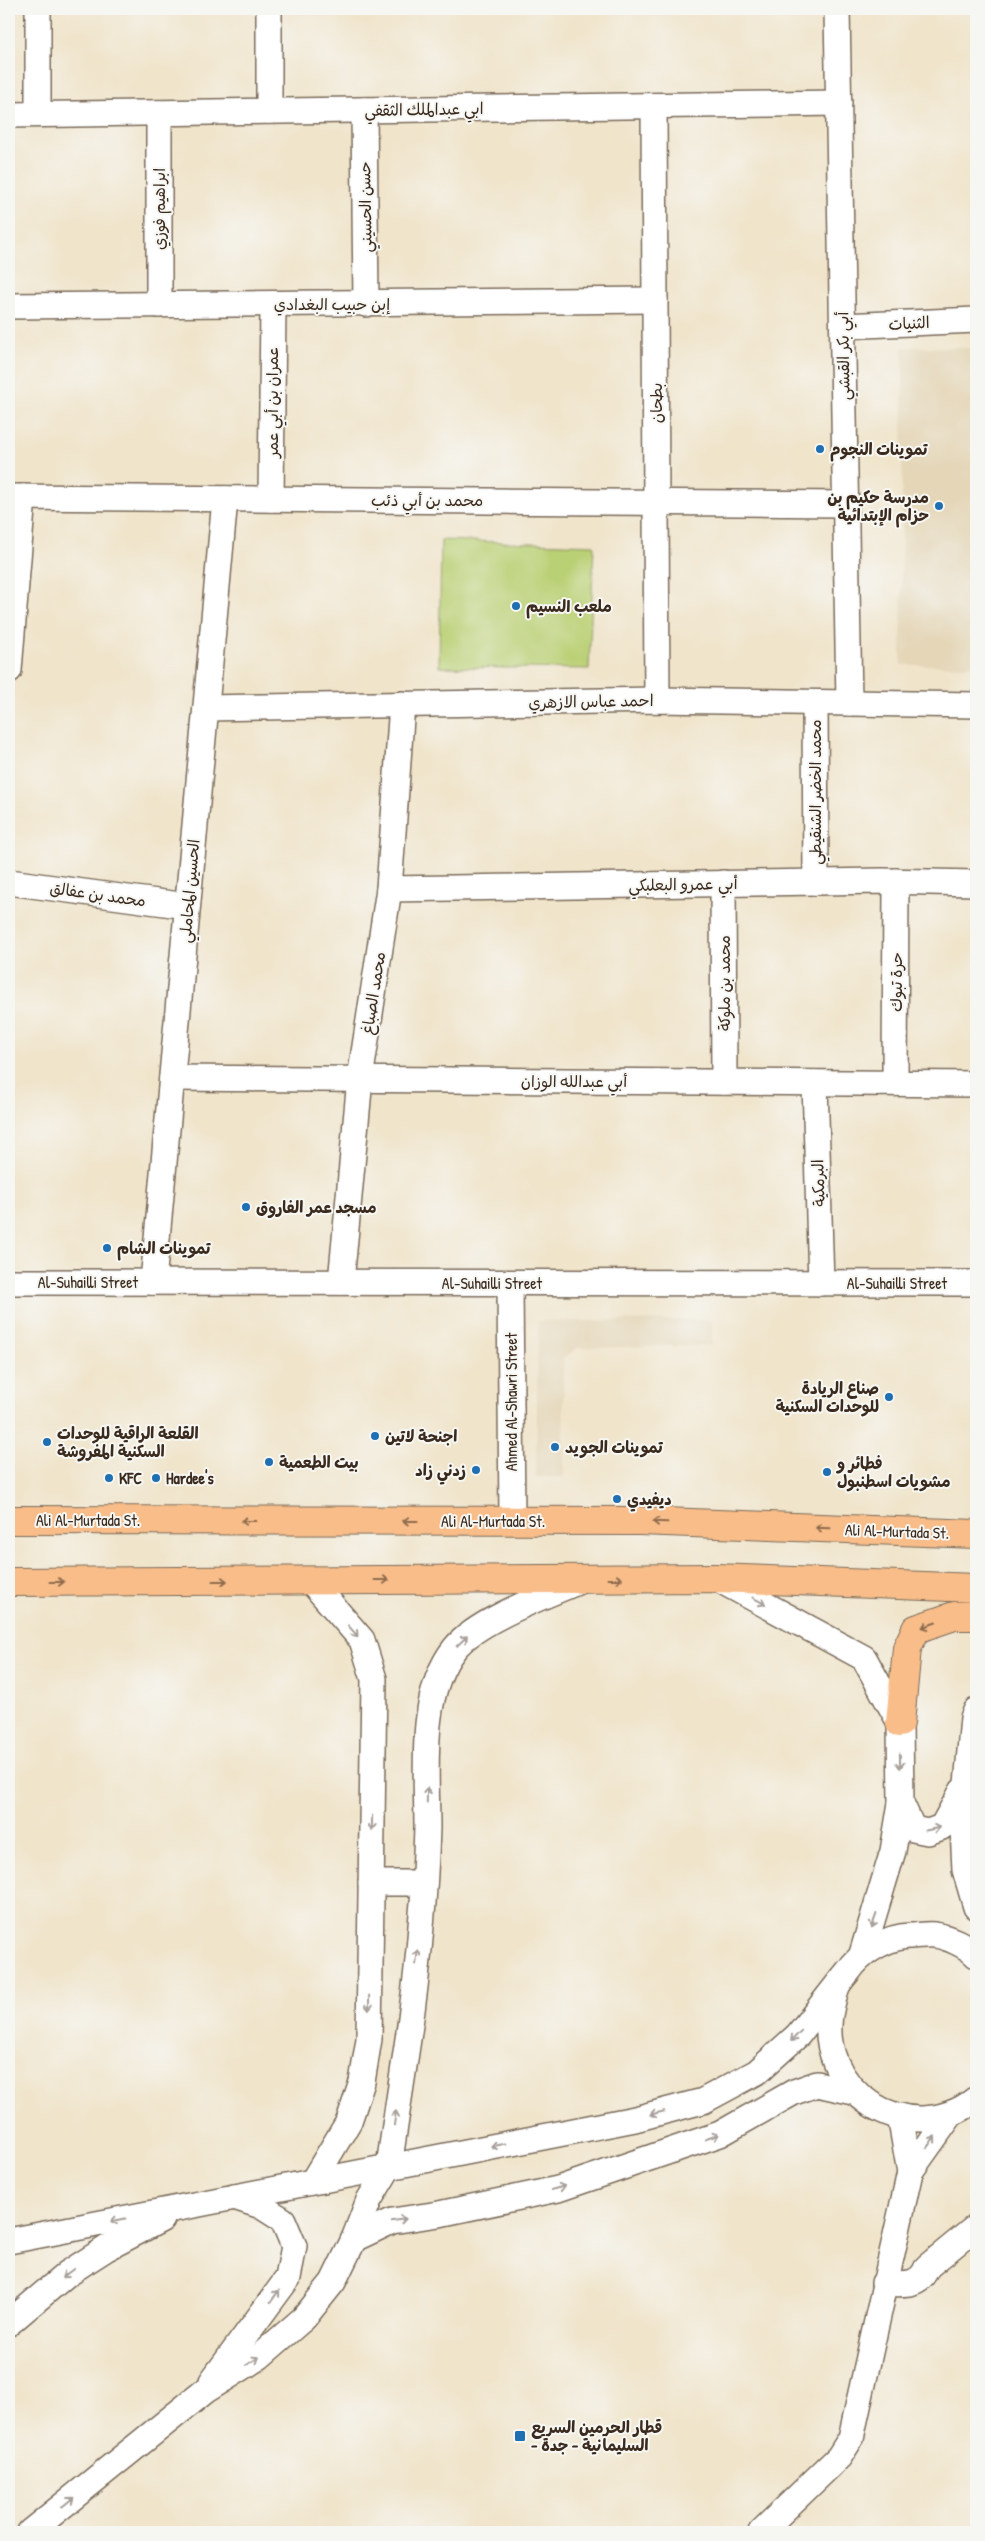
<svg xmlns="http://www.w3.org/2000/svg" width="985" height="2541" viewBox="0 0 985 2541" font-family="'Patrick Hand','Playpen Sans Arabic',sans-serif">
	<rect width="100%" height="100%" fill="#f6f6f2"/>
	<filter id="ink" filterUnits="userSpaceOnUse"><feTurbulence type="fractalNoise" baseFrequency=".02" numOctaves="2"/><feDisplacementMap in="SourceGraphic" scale="10" xChannelSelector="R" yChannelSelector="G"/><feConvolveMatrix kernelMatrix="1 2 1 2 8 2 1 2 1" color-interpolation-filters="sRGB"/></filter>
	<filter id="wash" filterUnits="userSpaceOnUse"><feTurbulence type="fractalNoise" baseFrequency=".0096" numOctaves="4" result="noise"/><feDisplacementMap in="SourceGraphic" scale="20" xChannelSelector="R" yChannelSelector="G"/><feGaussianBlur stdDeviation="1.12" result="paint"/><feColorMatrix in="noise" values="0 0 0 0 0 0 0 0 0 0 0 0 0 0 0 0 0 1.4 0 .05"/><feComposite in="paint" operator="in"/></filter>
	<g filter="url(#wash)">
		<rect width="100%" height="100%" fill="#f0e4ca"/>
		<!-- built -->
		<g fill="#e4d6b7">
			<path d="M903,347L976,348V666L901,665Z"/>
			<path d="M712,1320V1345L577,1348L563,1358L564,1477H536L538,1321Z"/>
		</g>
		<!-- pitch -->
		<path fill="#bad074" stroke="#7a7d49" d="M441,540L594,545L589,669L439,667Z"/>
	</g>
	<g filter="url(#ink)">
		<g fill="none" stroke-linecap="round" stroke-linejoin="round">
			<!-- minor casing -->
			<g stroke="#7a6b5a" stroke-width="28">
				<g id="minor">
					<path d="M269,9V111"/>
					<path d="M837,9L849,703"/>
					<path d="M654,106L657,700"/>
					<path d="M364,110L366,304"/>
					<path d="M38,114V9"/>
					<path d="M9,115L839,103"/>
					<path d="M159,305V113"/>
					<path d="M9,306L655,300"/>
					<path d="M843,326L976,320"/>
					<path d="M9,497L845,504"/>
					<path d="M271,499L273,305"/>
					<path d="M9,670L23,497"/>
					<path d="M815,703L816,882"/>
					<path d="M206,708L657,700L976,705"/>
					<path d="M9,882L187,906"/>
					<path d="M723,883L724,1082"/>
					<path d="M389,889L882,881L976,883"/>
					<path d="M172,1078L976,1084"/>
					<path d="M815,1083L821,1283"/>
					<path d="M895,1083L896,881"/>
					<path d="M9,1282L976,1283"/>
					<path d="M153,1282L225,499"/>
					<path d="M341,1282L360,1079L389,889L402,704"/>
					<path d="M510,1283L512,1521"/>
					<path d="M716,1578L864,1658L900,1723L901,1803L893,1851L862,1954"/>
					<path d="M310,1580L362,1640L374,1679L369,2039L362,2082L349,2121L313,2181"/>
					<path d="M976,1711L973,1718L963,1828L965,1870L976,1907"/>
					<path d="M901,1803L913,1829L928,1832L942,1827L962,1791"/>
					<path d="M371,1883H424"/>
					<path d="M976,1955C968,1946 948,1937 935,1935C927,1934 917,1936 909,1936C888,1937 866,1950 853,1965C849,1971 843,1977 839,1983C835,1989 834,1998 832,2005C810,2089 908,2153 976,2099"/>
					<path d="M900,2116L910,2172"/>
					<path d="M354,2239L392,2221L439,2214L558,2189L720,2134L794,2092L817,2084L854,2092"/>
					<path d="M9,2241L635,2119L703,2101L757,2072L798,2035L838,1984"/>
					<path d="M884,2283C902,2284 920,2287 927,2267L976,2227"/>
					<path d="M9,2323L68,2273L107,2248L162,2219"/>
					<path d="M212,2381L288,2278L294,2246L283,2220L261,2206L234,2197"/>
					<path d="M30,2532L205,2391L259,2357L304,2318L333,2282L354,2239L369,2200L389,2167C400,2087 415,2007 421,1926C424,1894 426,1861 427,1828C427,1772 418,1694 455,1648C479,1619 548,1595 584,1579"/>
					<path d="M761,2532L839,2457L851,2438L910,2172L952,2113"/>
				</g>
			</g>
			<!-- major casing -->
			<g stroke="#7a6b5a" stroke-width="30">
				<g id="major">
					<path d="M9,1520L639,1521L976,1534"/>
					<path d="M9,1582L716,1578L976,1588"/>
				</g>
			</g>
			<!-- highway casing -->
			<g stroke="#7a6b5a" stroke-width="30">
				<path id="highway" d="M900,1723L907,1648L916,1629L954,1616H976"/>
			</g>
			<!-- minor -->
			<use href="#minor" stroke="#fff" stroke-width="25"/>
			<!-- major -->
			<use href="#major" stroke="#f8bd89" stroke-width="28"/>
			<!-- highway -->
			<use href="#highway" stroke="#f8bd89" stroke-width="28"/>
		</g>
		<!-- one-way arrows -->
		<defs><path id="oneway-shaft" d="M-6 0H5M1.5-3L5.5 0L1.5 3" fill="none" stroke-width="1.6" stroke-linecap="round" stroke-linejoin="round" transform="scale(1.25)"/></defs>
		<g stroke="#906c4e">
			<use href="#oneway-shaft" transform="translate(248 1521) rotate(-180)"/>
			<use href="#oneway-shaft" transform="translate(410 1521) rotate(-180)"/>
			<use href="#oneway-shaft" transform="translate(660 1522) rotate(-178)"/>
			<use href="#oneway-shaft" transform="translate(823 1528) rotate(-178)"/>
			<use href="#oneway-shaft" transform="translate(615 1579)"/>
			<use href="#oneway-shaft" transform="translate(382 1580)"/>
			<use href="#oneway-shaft" transform="translate(220 1581)"/>
			<use href="#oneway-shaft" transform="translate(57 1582)"/>
			<use href="#oneway-shaft" transform="translate(929 1625) rotate(161)"/>
		</g>
		<g stroke="#a79f9a">
			<use href="#oneway-shaft" transform="translate(759 1601) rotate(28)"/>
			<use href="#oneway-shaft" transform="translate(353 1631) rotate(49)"/>
			<use href="#oneway-shaft" transform="translate(462 1641) rotate(-44)"/>
			<use href="#oneway-shaft" transform="translate(900 1761) rotate(89)"/>
			<use href="#oneway-shaft" transform="translate(427 1795) rotate(-89)"/>
			<use href="#oneway-shaft" transform="translate(372 1823) rotate(91)"/>
			<use href="#oneway-shaft" transform="translate(933 1829) rotate(-11)"/>
			<use href="#oneway-shaft" transform="translate(874 1921) rotate(109)"/>
			<use href="#oneway-shaft" transform="translate(417 1957) rotate(-83)"/>
			<use href="#oneway-shaft" transform="translate(369 2003) rotate(91)"/>
			<use href="#oneway-shaft" transform="translate(796 2036) rotate(134)"/>
			<use href="#oneway-shaft" transform="translate(657 2113) rotate(166)"/>
			<use href="#oneway-shaft" transform="translate(395 2118) rotate(-82)"/>
			<use href="#oneway-shaft" transform="translate(712 2137) rotate(-19)"/>
			<use href="#oneway-shaft" transform="translate(931 2142) rotate(-55)"/>
			<use href="#oneway-shaft" transform="translate(498 2145) rotate(169)"/>
			<use href="#oneway-shaft" transform="translate(558 2188) rotate(-16)"/>
			<use href="#oneway-shaft" transform="translate(118 2220) rotate(169)"/>
			<use href="#oneway-shaft" transform="translate(399 2220) rotate(-10)"/>
			<use href="#oneway-shaft" transform="translate(68 2273) rotate(143)"/>
			<use href="#oneway-shaft" transform="translate(275 2296) rotate(-54)"/>
			<use href="#oneway-shaft" transform="translate(253 2361) rotate(-32)"/>
			<use href="#oneway-shaft" transform="translate(68 2502) rotate(-39)"/>
		</g>
	</g>
	<!-- markers -->
	<g fill="#1f6fb2" stroke="#f6f6f2" stroke-width="2">
		<circle cx="820" cy="449" r="5"/>
		<circle cx="939" cy="506" r="5"/>
		<circle cx="516" cy="606" r="5"/>
		<circle cx="246" cy="1207" r="5"/>
		<circle cx="107" cy="1248" r="5"/>
		<circle cx="889" cy="1397" r="5"/>
		<circle cx="375" cy="1436" r="5"/>
		<circle cx="47" cy="1442" r="5"/>
		<circle cx="555" cy="1447" r="5"/>
		<circle cx="269" cy="1462" r="5"/>
		<circle cx="476" cy="1470" r="5"/>
		<circle cx="827" cy="1472" r="5"/>
		<circle cx="109" cy="1478" r="5"/>
		<circle cx="156" cy="1478" r="5"/>
		<circle cx="617" cy="1499" r="5"/>
		<rect x="514" y="2430" width="12" height="12" rx="2.5"/>
	</g>
	<g text-anchor="middle" stroke-width="4" stroke-linejoin="round" paint-order="stroke">
		<!-- street labels -->
		<g font-size="16" fill="#3b2a1e" stroke="#f6f6f2">
			<text transform="translate(424 109) rotate(-1)" y="6">ابي عبدالملك الثقفي</text>
			<text transform="translate(365 207) rotate(-91)" y="6">حسن الحسيني</text>
			<text transform="translate(159 209) rotate(-90)" y="6">ابراهيم فوزي</text>
			<text x="332" y="310">إبن حبيب البغدادي</text>
			<text transform="translate(909 323) rotate(-3)" y="6">الثنيات</text>
			<text transform="translate(843 356) rotate(-91)" y="6">أبي بكر القبشي</text>
			<text transform="translate(272 402) rotate(-90)" y="6">عمران بن أبي عمر</text>
			<text transform="translate(656 403) rotate(-90)" y="6">بطحان</text>
			<text x="427" y="506">محمد بن أبي ذئب</text>
			<text transform="translate(591 701) rotate(-1)" y="6">احمد عباس الازهري</text>
			<text transform="translate(815 792) rotate(-90)" y="6">محمد الخضر الشنقيطي</text>
			<text transform="translate(683 884) rotate(-1)" y="6">أبي عمرو البعلبكي</text>
			<text transform="translate(189 891) rotate(-85)" y="6">الحسين المحاملي</text>
			<text transform="translate(98 894) rotate(8)" y="6">محمد بن عفالق</text>
			<text transform="translate(896 982) rotate(-90)" y="6">حرة تبوك</text>
			<text transform="translate(724 983) rotate(-90)" y="6">محمد بن ملوكة</text>
			<text transform="translate(373 993) rotate(-81)" y="6">محمد الصباغ</text>
			<text x="574" y="1087">أبي عبدالله الوزان</text>
			<text transform="translate(818 1183) rotate(-92)" y="6">البرمكية</text>
			<text x="88" y="1288">Al-Suhailli Street</text>
			<text x="492" y="1289">Al-Suhailli Street</text>
			<text x="897" y="1289">Al-Suhailli Street</text>
			<text transform="translate(511 1402) rotate(-90)" y="6">Ahmed Al-Shawri Street</text>
			<text x="88" y="1526">Ali Al-Murtada St.</text>
			<text x="493" y="1527">Ali Al-Murtada St.</text>
			<text transform="translate(897 1531) rotate(2)" y="6">Ali Al-Murtada St.</text>
		</g>
		<!-- poi labels -->
		<g font-size="16" font-weight="bold" fill="#3b2a1e" stroke="#f6f6f2" text-anchor="start">
			<text x="830" y="455">تموينات النجوم</text>
			<text x="929" y="503" text-anchor="end">مدرسة حكيم بن<tspan x="929" dy="18">حزام الإبتدائية</tspan></text>
			<text x="526" y="612">ملعب النسيم</text>
			<text x="256" y="1213">مسجد عمر الفاروق</text>
			<text x="117" y="1254">تموينات الشام</text>
			<text x="879" y="1394" text-anchor="end">صناع الريادة<tspan x="879" dy="18">للوحدات السكنية</tspan></text>
			<text x="57" y="1439">القلعة الراقية للوحدات<tspan x="57" dy="18">السكنية المفروشة</tspan></text>
			<text x="385" y="1442">اجنحة لاتين</text>
			<text x="565" y="1453">تموينات الجويد</text>
			<text x="279" y="1468">بيت الطعمية</text>
			<text x="837" y="1469">فطائر و<tspan x="837" dy="18">مشويات اسطنبول</tspan></text>
			<text x="466" y="1476" text-anchor="end">زدني زاد</text>
			<text x="119" y="1484">KFC</text>
			<text x="166" y="1484">Hardee's</text>
			<text x="627" y="1505">ديفيدي</text>
			<text x="531" y="2433">قطار الحرمين السريع<tspan x="531" dy="18">- السليمانية - جدة</tspan></text>
		</g>
	</g>
	<!-- margin -->
	<rect width="985" height="2541" fill="none" stroke="#f6f6f2" stroke-width="30"/>
</svg>
